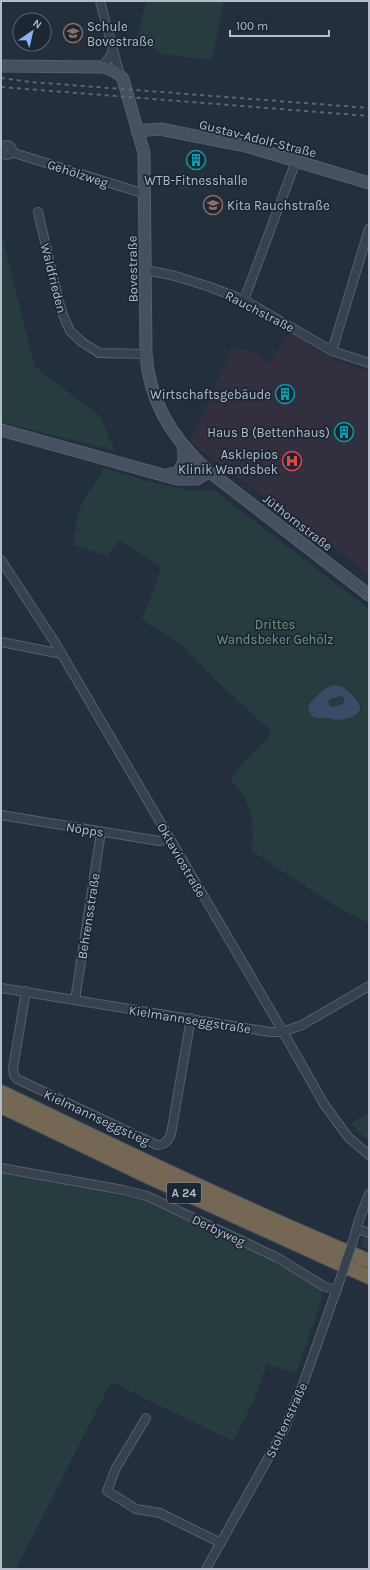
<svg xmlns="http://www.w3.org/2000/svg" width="370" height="1570" viewBox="0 0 370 1570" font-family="Karla,sans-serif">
	<rect width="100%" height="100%" fill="#242f3e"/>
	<!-- medical -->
	<path fill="#32303f" d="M290,333L335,360L369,371V575L294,516L287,515L245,481L244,483L190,442L228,358L231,347L255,352L269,362Z"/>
	<!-- green -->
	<g fill="#263c3f" fill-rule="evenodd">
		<path d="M147,1H224L212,60L161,54L137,36Z"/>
		<path d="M179,173L192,179L188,190L179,189Z"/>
		<path d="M1,231L34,366L101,417L115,451L1,422Z"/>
		<path d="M103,468L151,482L192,491H215L369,609V923L340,909L252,851C255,823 251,800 231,780V776L269,737L270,730L220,684L182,645L142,620L162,567L119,540L107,556L73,545C76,531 76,515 83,502C89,490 98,481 103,468ZM333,685L344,686L360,702L362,707L360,712C330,723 334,723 310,702L317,695Z"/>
		<path d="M340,696L344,698V703L335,707L330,706L328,702L330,699Z"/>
		<path d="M369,1113V1142L351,1123Z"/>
		<path d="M1,1173L153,1202L279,1260L323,1289L321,1293L322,1298L296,1374L267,1364L254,1400L233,1441L111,1382L16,1569H1Z"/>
		<path d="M363,1237L369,1239V1250L362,1247Z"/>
	</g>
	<!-- water -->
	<path fill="#394c67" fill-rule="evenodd" d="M333,685C344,685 346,689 353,696C370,712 354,718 338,720C335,720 332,719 329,718C324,717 319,720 314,717C310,715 309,711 308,707C312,698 324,689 333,685ZM340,696L344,698V703L335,707L330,706L328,702L330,699Z"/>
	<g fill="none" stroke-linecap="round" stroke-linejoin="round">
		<!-- street casing -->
		<g stroke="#565f6c" stroke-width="10">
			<g id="street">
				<path d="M100,1L120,76"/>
				<path d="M102,67L111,55L113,49"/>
				<circle cx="7" cy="150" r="5"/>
				<path d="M11,152L145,194"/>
				<path d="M38,212L59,302L63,315L70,331L82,342L99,353L146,354"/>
				<path d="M146,270L175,276L207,286L244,300L332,351L369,363"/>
				<path d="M244,300L296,161"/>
				<path d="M332,351L369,229"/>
				<path d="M1,560L54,641L278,1023L324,1104L348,1137L369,1155"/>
				<path d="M1,642L62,654"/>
				<path d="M1,815L159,841L170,839"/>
				<path d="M1,988L270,1032H282L302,1025L369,986"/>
				<path d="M26,991L13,1068L14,1075L17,1079L157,1145C165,1145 168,1141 171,1134L191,1018"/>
				<path d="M75,1000L101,832"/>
				<path d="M1,1168L123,1190L147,1196L278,1258L325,1287L337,1290"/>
				<path d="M358,1229L369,1233"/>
				<path d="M353,1241L359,1220L369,1194"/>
				<path d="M146,1418L116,1468L107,1491L136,1509L160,1513L221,1543"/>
				<path d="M206,1569L285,1428L302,1387L341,1277"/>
			</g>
		</g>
		<!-- secondary casing -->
		<g stroke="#565f6c" stroke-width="13">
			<g id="secondary">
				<path d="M1,66L102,67C111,69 118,72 123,79L144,153L146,354C149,400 172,438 206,469L369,595"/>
				<path d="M137,131L160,129L246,146L369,183"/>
				<path d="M1,430L177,479H197L209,472"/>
				<path d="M177,473C185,465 185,457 183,446"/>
				<path d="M170,474L200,471L209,472"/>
			</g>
		</g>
		<!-- highway casing -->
		<g stroke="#434c59" stroke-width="16">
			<g id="highway">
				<path d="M1,1092C123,1151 244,1209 369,1261"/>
				<path d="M1,1106L147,1176L369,1277"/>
			</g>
		</g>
		<!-- street -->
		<use href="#street" stroke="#38414e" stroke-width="8"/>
		<!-- secondary -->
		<use href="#secondary" stroke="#465061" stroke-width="11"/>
		<!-- highway -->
		<use href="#highway" stroke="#746855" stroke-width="14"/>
		<!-- rail -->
		<g stroke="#5a6575" stroke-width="2" stroke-dasharray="4 4" stroke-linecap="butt">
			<path d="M1,78L31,82L369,108"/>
			<path d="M1,87L369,116"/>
		</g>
		<!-- street-bridge casing -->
		<g stroke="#565f6c" stroke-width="10" stroke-linecap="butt">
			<path id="street-bridge" d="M341,1277L353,1241"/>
		</g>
		<!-- street-bridge -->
		<use href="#street-bridge" stroke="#38414e" stroke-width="8"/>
	</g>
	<!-- icons -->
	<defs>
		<g id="school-ring" transform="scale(1)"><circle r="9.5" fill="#1d2633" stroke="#8d6e63" stroke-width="1.5"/><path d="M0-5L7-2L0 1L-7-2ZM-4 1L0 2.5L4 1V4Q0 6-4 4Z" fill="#8d6e63"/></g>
		<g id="building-ring" transform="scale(1)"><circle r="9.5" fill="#1d2633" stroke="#0f9aa8" stroke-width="1.5"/><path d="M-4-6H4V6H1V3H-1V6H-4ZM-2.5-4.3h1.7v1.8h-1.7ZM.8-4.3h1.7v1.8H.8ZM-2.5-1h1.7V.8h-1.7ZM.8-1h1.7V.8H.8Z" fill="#0f9aa8"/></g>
		<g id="hospital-ring" transform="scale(1)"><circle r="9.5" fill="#1d2633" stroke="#e0444e" stroke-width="1.5"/><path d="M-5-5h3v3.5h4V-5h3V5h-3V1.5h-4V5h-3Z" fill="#e0444e"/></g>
	</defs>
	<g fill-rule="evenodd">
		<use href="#school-ring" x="73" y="33"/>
		<use href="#building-ring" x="196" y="160"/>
		<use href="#school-ring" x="213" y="205"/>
		<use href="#building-ring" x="285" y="394"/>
		<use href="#building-ring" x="344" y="432"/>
		<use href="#hospital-ring" x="292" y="461"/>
	</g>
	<g text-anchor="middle" stroke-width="3.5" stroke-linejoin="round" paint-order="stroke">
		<!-- shield labels -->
		<rect fill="#1d2633" stroke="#878f9c" stroke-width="1" x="167" y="1183" width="34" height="20" rx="3"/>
		<g font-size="12" font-weight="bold" fill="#b4bcc9">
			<text x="184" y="1197">A 24</text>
		</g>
		<!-- poi labels -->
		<g font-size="13" fill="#b4bcc9" stroke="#1d2633" text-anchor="end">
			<text x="87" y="31" text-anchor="start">Schule<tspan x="87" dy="15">Bovestraße</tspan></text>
			<text x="196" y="185" text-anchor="middle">WTB-Fitnesshalle</text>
			<text x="227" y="210" text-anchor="start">Kita Rauchstraße</text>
			<text x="271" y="399">Wirtschaftsgebäude</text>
			<text x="330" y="437">Haus B (Bettenhaus)</text>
			<text x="278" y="459">Asklepios<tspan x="278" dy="15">Klinik Wandsbek</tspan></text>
		</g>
		<!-- street labels -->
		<g font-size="13" fill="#b4bcc9" stroke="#1d2633">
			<text transform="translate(258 138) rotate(14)" y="5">Gustav-Adolf-Straße</text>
			<text transform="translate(78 173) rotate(18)" y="5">Gehölzweg</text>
			<text transform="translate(132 269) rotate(-91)" y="5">Bovestraße</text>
			<text transform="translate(54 278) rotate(76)" y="5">Waldfrieden</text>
			<text transform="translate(260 311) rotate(27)" y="5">Rauchstraße</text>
			<text transform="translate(298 522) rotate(38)" y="5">Jüthornstraße</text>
			<text transform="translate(85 829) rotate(9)" y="5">Nöpps</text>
			<text transform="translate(182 860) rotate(60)" y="5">Oktaviostraße</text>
			<text transform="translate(88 916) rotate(-81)" y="5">Behrensstraße</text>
			<text transform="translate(190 1019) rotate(9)" y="5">Kielmannseggstraße</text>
			<text transform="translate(97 1117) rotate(25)" y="5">Kielmannseggstieg</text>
			<text transform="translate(219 1230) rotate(25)" y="5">Derbyweg</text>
			<text transform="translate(286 1420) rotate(-65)" y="5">Stoltenstraße</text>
		</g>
		<!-- park labels -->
		<g font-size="13" fill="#6b9a76" stroke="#1d2633">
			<text x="275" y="629">Drittes<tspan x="275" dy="15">Wandsbeker Gehölz</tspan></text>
		</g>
	</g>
	<!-- border -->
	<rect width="370" height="1570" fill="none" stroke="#b4bcc9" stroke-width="4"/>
	<!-- north arrow -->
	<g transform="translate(32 32) rotate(34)"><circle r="19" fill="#1d2633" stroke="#59626f"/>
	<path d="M0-3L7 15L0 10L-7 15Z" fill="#8ab4f8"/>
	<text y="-6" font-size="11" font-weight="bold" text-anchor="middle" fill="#b4bcc9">N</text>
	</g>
	<!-- scale -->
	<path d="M230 30v6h99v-6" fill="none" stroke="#b4bcc9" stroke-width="2"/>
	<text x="236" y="30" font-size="12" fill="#b4bcc9" stroke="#1d2633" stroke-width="3" paint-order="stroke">100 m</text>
</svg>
